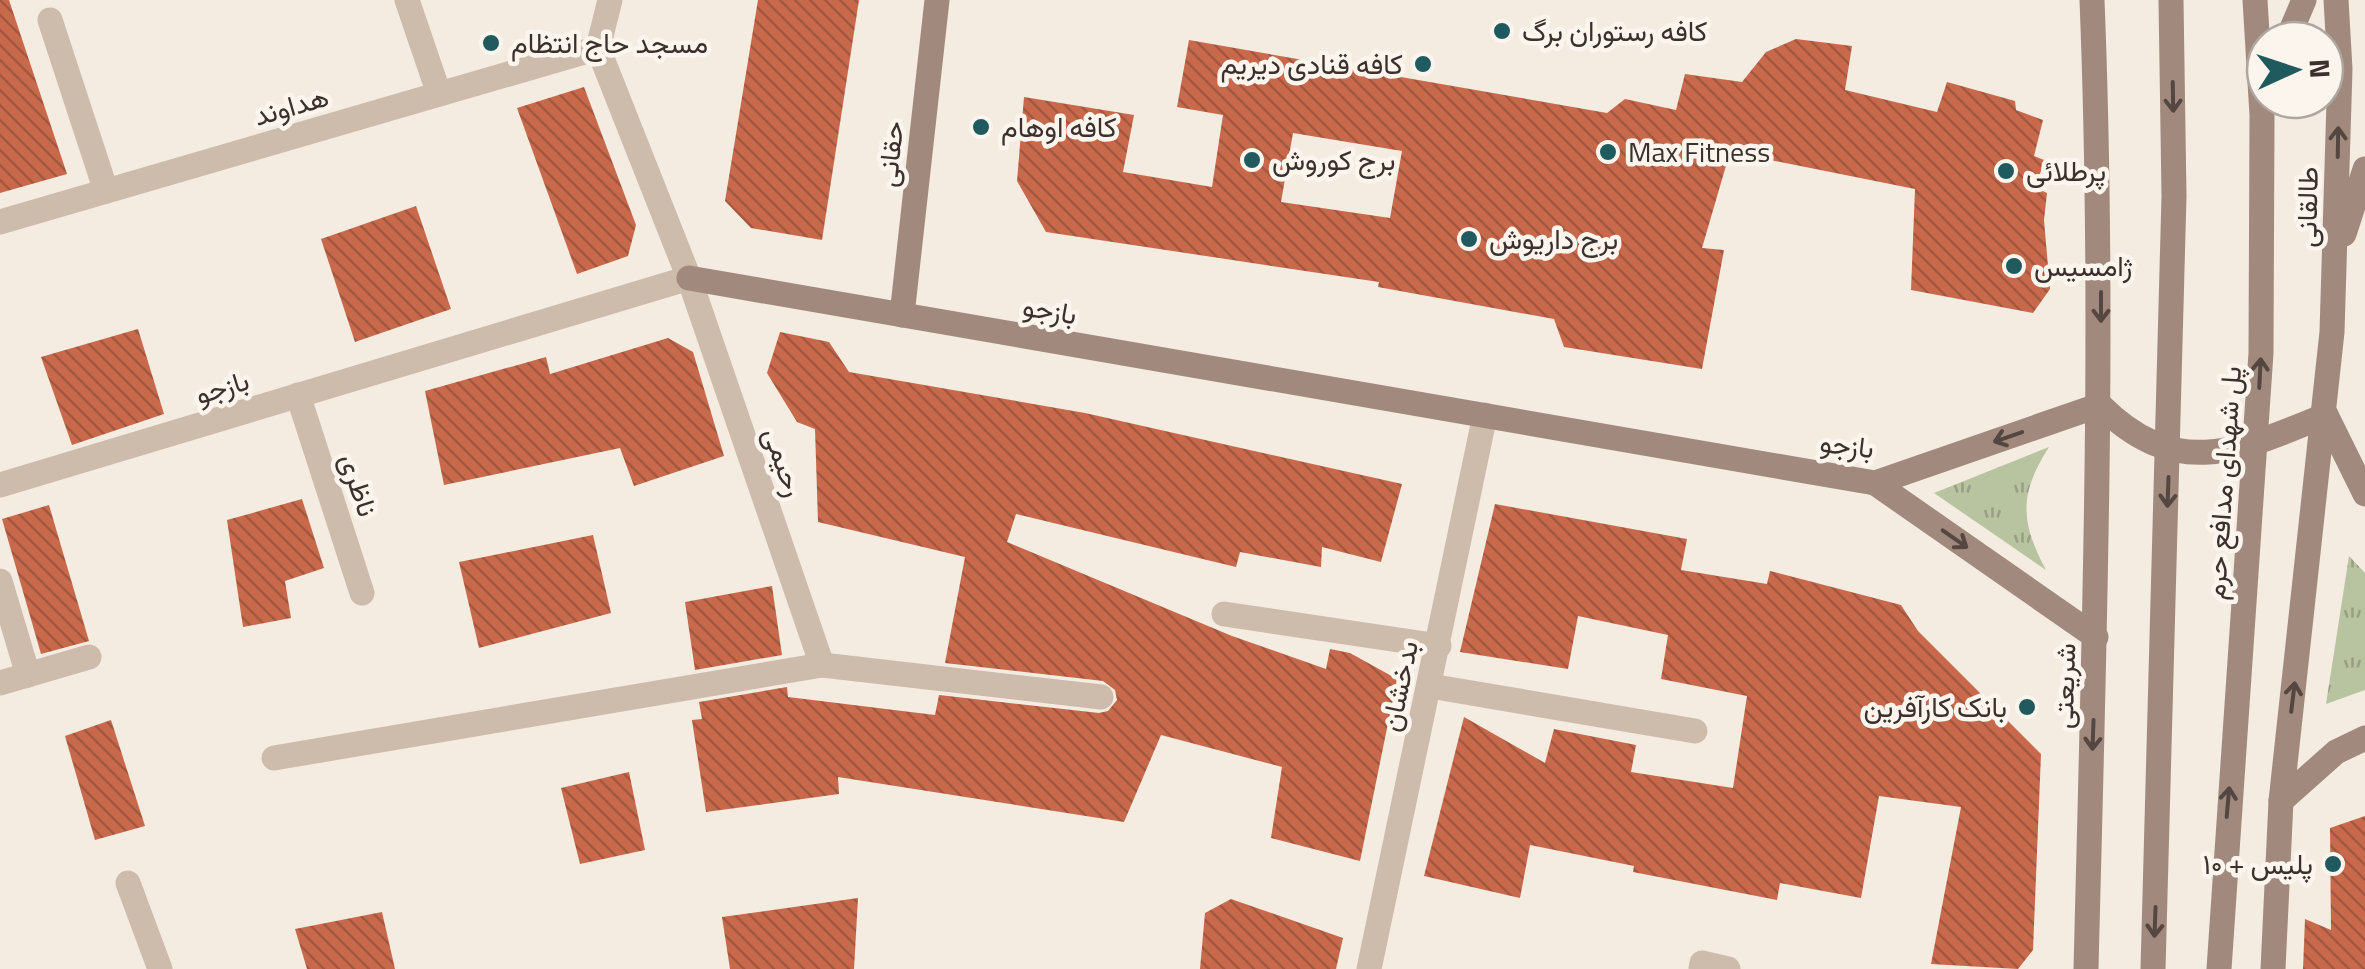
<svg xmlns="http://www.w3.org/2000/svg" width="2365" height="969" viewBox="0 0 2365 969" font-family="'Titillium Web',Vazirmatn,sans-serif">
	<defs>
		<pattern id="grass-tufts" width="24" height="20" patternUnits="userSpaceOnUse" patternTransform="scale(2.5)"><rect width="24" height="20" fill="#b8c4a0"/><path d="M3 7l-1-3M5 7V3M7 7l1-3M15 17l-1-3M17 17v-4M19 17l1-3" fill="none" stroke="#97a083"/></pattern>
		<pattern id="building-back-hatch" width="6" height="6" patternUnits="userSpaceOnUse" patternTransform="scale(2.5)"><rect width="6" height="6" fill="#c8694b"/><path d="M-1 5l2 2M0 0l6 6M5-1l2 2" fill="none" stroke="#a4573f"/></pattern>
	</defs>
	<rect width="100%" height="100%" fill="#f4ebe1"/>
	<!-- grass -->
	<g fill="url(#grass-tufts)">
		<path d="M2049,447C2019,494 2020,521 2046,570L1934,493Z"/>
		<path d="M2349,556L2365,573V690L2326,704Z"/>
	</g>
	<!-- building -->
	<g fill="url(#building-back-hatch)" fill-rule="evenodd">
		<path d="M0,0H9L67,174L0,193Z"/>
		<path d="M758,0H859L822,240L751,228L725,201Z"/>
		<path d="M1796,39L1852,46L1845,90L1937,112L1947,82L2015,101L2016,110L2043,120L2034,156L2044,160L2036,188L2047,193L2044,220L2050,289L2033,313L1911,290L1915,189L1730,152L1702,248L1724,250L1702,369L1564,347L1554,319L1378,287L1379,282L1046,232L1017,181L1024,97L1134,115L1123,172L1212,187L1223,115L1177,107L1189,40L1607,113L1625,99L1676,110L1685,74L1742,82L1766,52ZM1293,133L1402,151L1390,218L1281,202Z"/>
		<path d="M584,87L636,225L628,256L577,274L517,108Z"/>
		<path d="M416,206L451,309L355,342L321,239Z"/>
		<path d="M138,329L164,414L72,445L41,357Z"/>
		<path d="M780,332L829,342L849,372L1085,413L1402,484L1381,562L1322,547L1321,567L1240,552L1236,567L1016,514L1007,542L1232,636L1326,669L1330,649L1350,653L1397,679L1360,861L1271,838L1282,767L1161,735L1124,822L838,777L839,794L706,812L692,720L702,719L699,702L787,687L788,697L935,715L939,695L1099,713L1108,711L1117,700L1115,690L1103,681L945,663L965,557L818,522L815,429L797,422L767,373Z"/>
		<path d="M668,338L693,352L724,456L634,486L620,448L444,485L425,391L546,357L550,374Z"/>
		<path d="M302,499L324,568L285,581L291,618L243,627L227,520Z"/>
		<path d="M1495,504L1687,539L1681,570L1767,584L1770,571L1901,605L1918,631L2041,754L2033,950L2018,969L1931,964L1961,807L1879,796L1861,898L1780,883L1777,900L1633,872L1634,866L1530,845L1520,898L1424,876L1464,717L1545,763L1554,729L1636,745L1631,772L1733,788L1747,696L1661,679L1668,635L1578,616L1568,669L1460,652Z"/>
		<path d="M49,505L89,641L41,654L2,519Z"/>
		<path d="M593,535L611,613L479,648L459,562Z"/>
		<path d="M772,586L782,655L695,670L685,602Z"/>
		<path d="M111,720L145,826L95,840L65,736Z"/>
		<path d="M629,772L645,850L580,864L561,788Z"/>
		<path d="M2365,816V969H2303L2305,919L2331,930L2330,828Z"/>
		<path d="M858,898L854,969H730L722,917Z"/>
		<path d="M1231,899L1343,938L1336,969H1200L1205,913Z"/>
		<path d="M382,912L395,969H307L295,929Z"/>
	</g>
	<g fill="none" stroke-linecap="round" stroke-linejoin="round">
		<!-- street -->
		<g stroke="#cdbbac" stroke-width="25">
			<path d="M407,0L439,94"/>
			<path d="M610,0L598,48L689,278L822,665"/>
			<path d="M50,20L106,191"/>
			<path d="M0,222L598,48"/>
			<path d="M298,395L362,593"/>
			<path d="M0,485L689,278"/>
			<path d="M0,581L28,675"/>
			<path d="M1224,614L1439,646"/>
			<path d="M0,683L89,657"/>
			<path d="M1430,686L1695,731"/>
			<path d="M274,758L822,665L1101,697"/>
			<path d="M128,883L160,969"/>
			<path d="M1369,969L1485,415"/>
			<path d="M1701,969L1702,963L1728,969"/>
		</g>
		<!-- secondary -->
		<g stroke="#a18a7d" stroke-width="25">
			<path d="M2287,40L2304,0"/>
			<path d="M2344,234L2365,169"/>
			<path d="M689,278L1875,483L2100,405"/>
			<path d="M902,315L937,0"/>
			<path d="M2100,405C2176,481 2239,451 2326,415"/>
			<path d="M2326,415L2365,494"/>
			<path d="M1875,483L2096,637"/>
			<path d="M2281,801L2336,752L2365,738"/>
			<path d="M2086,969C2094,645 2105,324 2092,0"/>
			<path d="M2153,969L2174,196L2171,0"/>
			<path d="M2219,969L2261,353L2262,115L2255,0"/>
			<path d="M2273,969L2281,801L2332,332L2340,69L2336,0"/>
		</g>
	</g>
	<!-- one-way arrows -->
	<defs><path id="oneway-shaft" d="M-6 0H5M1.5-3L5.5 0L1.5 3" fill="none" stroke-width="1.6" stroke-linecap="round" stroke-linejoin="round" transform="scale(2.5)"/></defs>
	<g stroke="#544640">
		<use href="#oneway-shaft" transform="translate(2173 97) rotate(89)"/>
		<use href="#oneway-shaft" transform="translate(2338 142) rotate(-89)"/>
		<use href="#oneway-shaft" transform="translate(2101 307) rotate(90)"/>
		<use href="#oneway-shaft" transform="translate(2260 373) rotate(-87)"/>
		<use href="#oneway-shaft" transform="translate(2008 437) rotate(161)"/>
		<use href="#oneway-shaft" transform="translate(2168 492) rotate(92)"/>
		<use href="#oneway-shaft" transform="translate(1955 539) rotate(35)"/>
		<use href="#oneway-shaft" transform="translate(2293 697) rotate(-83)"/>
		<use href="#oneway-shaft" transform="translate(2093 735) rotate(92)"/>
		<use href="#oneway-shaft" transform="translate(2228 802) rotate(-85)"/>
		<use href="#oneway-shaft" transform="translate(2155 922) rotate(92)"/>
	</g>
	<!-- markers -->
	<g fill="#1f5a5e" stroke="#fbf5ee" stroke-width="4">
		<circle cx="1502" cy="31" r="10"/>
		<circle cx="491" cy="43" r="10"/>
		<circle cx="1423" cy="64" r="10"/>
		<circle cx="981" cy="127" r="10"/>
		<circle cx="1608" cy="152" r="10"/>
		<circle cx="1252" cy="160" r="10"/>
		<circle cx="2006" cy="171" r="10"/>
		<circle cx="1469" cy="239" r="10"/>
		<circle cx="2014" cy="266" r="10"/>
		<circle cx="2027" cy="707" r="10"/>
		<circle cx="2333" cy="864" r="10"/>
	</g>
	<g text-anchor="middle" stroke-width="9" stroke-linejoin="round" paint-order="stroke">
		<!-- poi labels -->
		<g font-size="28" fill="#3b302b" stroke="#fbf5ee" text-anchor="start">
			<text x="1522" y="41">کافه رستوران برگ</text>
			<text x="511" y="53">مسجد حاج انتظام</text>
			<text x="1403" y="74" text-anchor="end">کافه قنادی دیریم</text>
			<text x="1001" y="137">کافه اوهام</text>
			<text x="1628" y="162">Max Fitness</text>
			<text x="1272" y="170">برج کوروش</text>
			<text x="2026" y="181">پرطلائی</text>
			<text x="1489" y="249">برج داریوش</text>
			<text x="2034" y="276">ژامسیس</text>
			<text x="2007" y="717" text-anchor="end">بانک کارآفرین</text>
			<text x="2313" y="874" text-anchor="end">پلیس + ۱۰</text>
		</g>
		<!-- street labels -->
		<g font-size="28" fill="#3b302b" stroke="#fbf5ee">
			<text transform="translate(291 106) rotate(-16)" y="10">هداوند</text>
			<text transform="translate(890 154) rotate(-84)" y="10">حقانی</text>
			<text transform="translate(2307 207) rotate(-89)" y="10">طالقانی</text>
			<text transform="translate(1050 310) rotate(10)" y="10">بازجو</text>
			<text transform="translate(222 387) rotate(-17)" y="10">بازجو</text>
			<text transform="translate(1847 445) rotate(7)" y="10">بازجو</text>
			<text transform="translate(784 462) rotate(71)" y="10">رحیمی</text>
			<text transform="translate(2223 483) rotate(-86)" y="10">پل شهدای مدافع حرم</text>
			<text transform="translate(359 485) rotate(72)" y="10">ناظری</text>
			<text transform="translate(1399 686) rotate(-78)" y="10">بدخشان</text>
			<text transform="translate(2064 686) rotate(-88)" y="10">شریعتی</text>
		</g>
	</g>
	<!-- north arrow -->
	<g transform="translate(2295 70) rotate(87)"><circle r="48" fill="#fbf5ee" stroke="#aea6a0" stroke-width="2.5"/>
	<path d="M0-8L18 38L0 25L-18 38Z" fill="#1f5a5e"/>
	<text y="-15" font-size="28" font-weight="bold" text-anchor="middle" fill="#3b302b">N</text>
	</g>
</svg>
